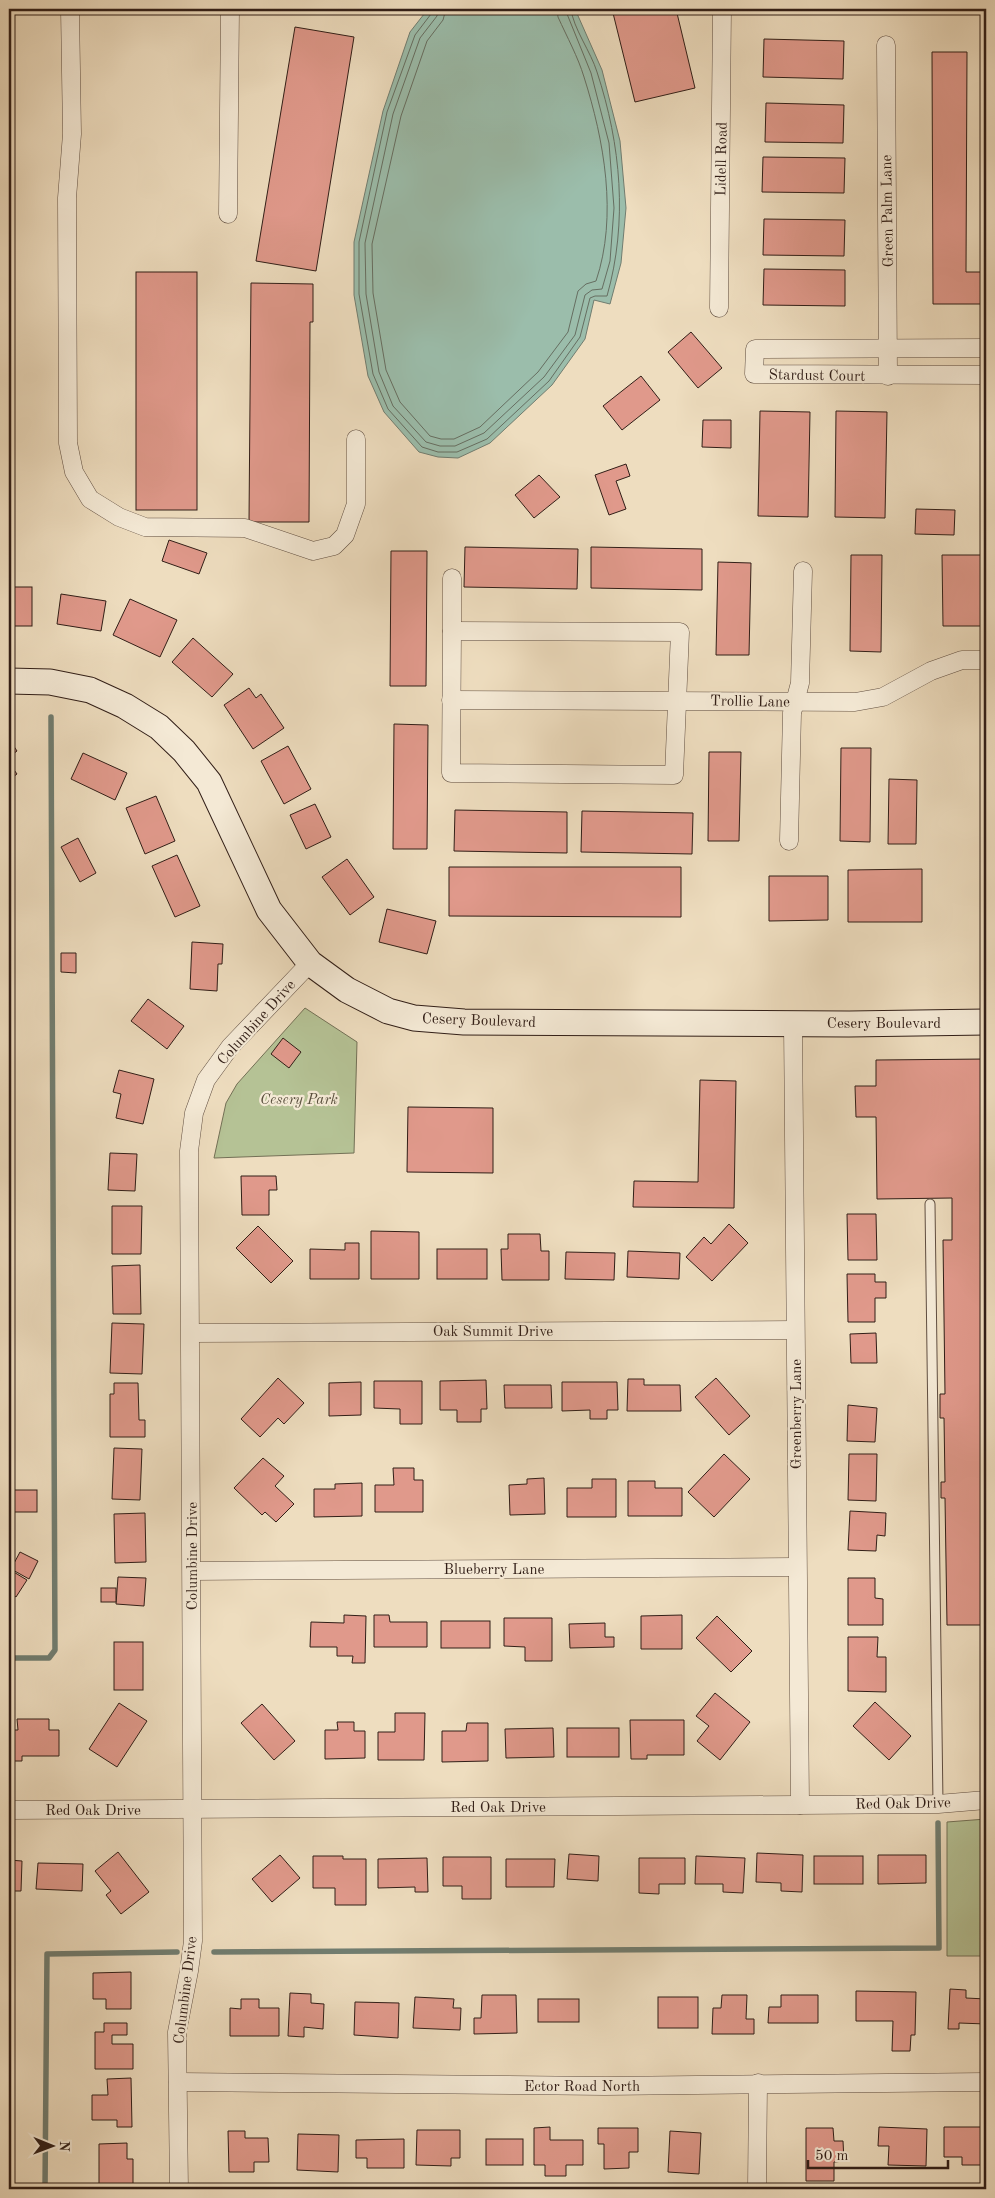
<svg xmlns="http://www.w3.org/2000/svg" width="995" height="2198" viewBox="0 0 995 2198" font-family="'Old Standard TT',serif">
	<rect width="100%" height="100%" fill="#eeddbf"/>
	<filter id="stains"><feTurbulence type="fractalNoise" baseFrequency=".004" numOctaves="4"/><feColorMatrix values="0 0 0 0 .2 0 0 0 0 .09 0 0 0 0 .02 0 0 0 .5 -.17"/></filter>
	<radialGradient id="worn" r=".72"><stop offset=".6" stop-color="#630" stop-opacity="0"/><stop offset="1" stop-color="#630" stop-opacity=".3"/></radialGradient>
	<!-- green -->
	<g fill="#b5c295" stroke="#737056">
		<path d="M305,1008L357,1042L354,1153L214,1158L226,1103L237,1084Z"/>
		<path d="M986,1819V1956H947V1822Z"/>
	</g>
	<!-- water -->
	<path fill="#9bbdab" stroke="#717d70" d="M428,9H575L602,70L620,141L626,208L621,263L610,304L594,300L585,339L552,385L490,443L458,458L438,457L419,452L384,412L368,376L354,295V242L383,111L410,32Z"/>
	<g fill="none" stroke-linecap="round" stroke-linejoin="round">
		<!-- shore -->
		<g stroke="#666e61" stroke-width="1">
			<path d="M432,9L431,14L415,35L387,112L359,242V294L373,374L388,409L422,447L438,452H457L487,439L549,381L580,337L590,298L595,296H607C628,222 621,145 597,72C591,52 573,28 571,9"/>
			<path d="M438,9L437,16L420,38L393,114L365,243L366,294L379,372L393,406L426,442L440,446H455L484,433L544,377L575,335L585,295L592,290L602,289L610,261L614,208L609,143L591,73L565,9"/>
			<path d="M446,9L443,20L427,41L401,116L372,244L373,293L386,370L400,402L430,436L441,439H454L480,427L538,372L568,332L578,291L586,284L596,281C618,216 604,140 584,77C578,57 567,37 558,17L557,9"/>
		</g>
		<!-- stream -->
		<g stroke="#717d70" stroke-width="5.5">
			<path d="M9,1658H49L55,1650L51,717"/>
			<path d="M214,1952L939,1948L938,1823"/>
			<path d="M45,2189L47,1954L177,1952"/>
		</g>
	</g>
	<!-- building -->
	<g fill="#e0998b" stroke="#311e17">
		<path d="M612,9H676L695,88L635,102Z"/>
		<path d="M295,27L354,37L316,271L256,261Z"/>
		<path d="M764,39L844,41L843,79L763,77Z"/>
		<path d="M932,52H967L966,272H986V304H933Z"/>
		<path d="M766,103L844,105L843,143L765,142Z"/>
		<path d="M763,157L845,158L844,193L762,192Z"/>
		<path d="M764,219L845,220L844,256L763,255Z"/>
		<path d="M764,269L845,270V306L763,305Z"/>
		<rect x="136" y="272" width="61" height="238"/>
		<path d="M251,283L313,284V322H310L309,522H249Z"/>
		<path d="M691,332L722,368L698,388L668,352Z"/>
		<path d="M641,376L660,400L622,430L603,406Z"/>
		<path d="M760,411L810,412L808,517L758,516Z"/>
		<path d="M836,411L887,412L885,518L835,517Z"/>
		<path d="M985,412H986V518L983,517Z"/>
		<path d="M703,420H731V448L702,447Z"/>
		<path d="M626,464L630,476L616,481L626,509L609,515L595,475Z"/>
		<path d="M539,475L560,497L534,518L515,495Z"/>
		<path d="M916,509L955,510L954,535L915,534Z"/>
		<path d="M169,540L207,553L199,574L162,561Z"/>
		<path d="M465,547L578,549L577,589L464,587Z"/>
		<path d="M591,547L702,549V590L591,588Z"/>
		<path d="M391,551H427L426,686H390Z"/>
		<path d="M851,555H882L881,652L850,651Z"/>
		<path d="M942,555H983V626H943Z"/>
		<path d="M718,562L751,563L749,655H716Z"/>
		<rect x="9" y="587" width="23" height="39"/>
		<path d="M61,594L106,601L101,631L57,624Z"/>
		<path d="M130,599L177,620L160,657L113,635Z"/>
		<path d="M193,638L233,674L212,697L172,662Z"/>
		<path d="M249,688L256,698L261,694L284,728L253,749L224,705Z"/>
		<path d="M394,724L428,725L427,849H393Z"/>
		<path d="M9,739L17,751L9,757Z"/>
		<path d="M288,746L311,789L284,804L261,761Z"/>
		<path d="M841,748H871L870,842L840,841Z"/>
		<path d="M709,752H741L739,841H708Z"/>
		<path d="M83,753L127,773L115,800L71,779Z"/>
		<path d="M9,763L17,774L9,780Z"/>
		<path d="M889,779L917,780L916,844H888Z"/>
		<path d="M156,796L175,841L145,854L126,808Z"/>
		<path d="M315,804L331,837L306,849L290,815Z"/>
		<path d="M455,810L567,812V853L454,851Z"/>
		<path d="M582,811L693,813L692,854L581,852Z"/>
		<path d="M78,838L96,873L80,882L61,847Z"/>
		<path d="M177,855L200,906L175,917L152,866Z"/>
		<path d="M347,859L374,897L350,915L322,877Z"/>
		<path d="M449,867H681V917L449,916Z"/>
		<path d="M922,869V922H848V870Z"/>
		<path d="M769,876H828V920L769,921Z"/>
		<path d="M387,909L436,921L427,954L379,942Z"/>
		<path d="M984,927H986V965H985Z"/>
		<path d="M192,942L223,944L222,964H218L217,991L190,989Z"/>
		<path d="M61,953H76V973L61,972Z"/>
		<path d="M148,999L184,1026L167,1049L131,1021Z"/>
		<path d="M283,1038L301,1052L289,1068L271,1054Z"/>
		<path d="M986,1059V1625H947L945,1498H941V1482H945L944,1418H940V1394H945L943,1240H952V1198L877,1199L876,1117H856L855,1086H876V1060Z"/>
		<path d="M119,1070L154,1079L143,1124L116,1118L121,1094L113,1092Z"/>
		<path d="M700,1080L736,1081L734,1208L633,1207L634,1181L698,1182Z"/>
		<path d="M408,1107L493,1108V1173L407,1172Z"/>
		<path d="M110,1153L137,1154L135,1191L108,1190Z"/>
		<path d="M241,1176H276L277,1190H269V1215H242Z"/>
		<path d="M112,1206H142L141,1254H112Z"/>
		<path d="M847,1214H876L877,1260H848Z"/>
		<path d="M729,1224L748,1243L712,1281L686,1257L704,1237L711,1244Z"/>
		<path d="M258,1226L293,1261L271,1283L236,1248Z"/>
		<path d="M371,1231L419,1232V1279H371Z"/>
		<path d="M508,1234H540L541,1251H549V1280H502L501,1249H508Z"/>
		<path d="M345,1243H359V1279H310V1249L345,1250Z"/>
		<rect x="437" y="1249" width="50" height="30"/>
		<path d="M628,1251L680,1253L679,1279L627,1277Z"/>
		<path d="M566,1252L615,1253L614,1280L565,1279Z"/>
		<path d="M140,1265L141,1314H113L112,1266Z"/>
		<path d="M847,1274H875V1282H886V1298H875V1322H848Z"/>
		<path d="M112,1323L144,1324L142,1374L110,1373Z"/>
		<path d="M876,1333L877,1363H851L850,1334Z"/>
		<path d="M278,1378L304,1403L284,1424L278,1418L260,1437L241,1419Z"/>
		<path d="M716,1378L750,1416L729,1435L695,1397Z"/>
		<path d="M628,1379H644V1385H680L681,1411H627Z"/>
		<path d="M486,1380L487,1409H481V1422H457V1410H440V1381Z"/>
		<path d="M374,1381H422V1424H400V1409L374,1408Z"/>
		<path d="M361,1382V1415L329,1416V1383Z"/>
		<path d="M562,1382H617L618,1410H607V1419H590V1410L562,1411Z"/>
		<path d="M114,1383H138L139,1420H145V1437H110V1394H114Z"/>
		<path d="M504,1385H551L552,1408H505Z"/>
		<path d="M848,1405L877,1408L875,1442L847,1441Z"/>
		<path d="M114,1448L142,1449L140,1500L112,1499Z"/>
		<path d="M724,1454L750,1479L714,1517L688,1492Z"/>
		<path d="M849,1454H877L876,1501L848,1500Z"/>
		<path d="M263,1458L284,1476L275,1486L294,1504L276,1522L265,1512L262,1515L234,1488Z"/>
		<path d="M393,1468H414V1480H423V1512H375V1485H394Z"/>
		<path d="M544,1478L545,1514L510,1515L509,1485L527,1484V1479Z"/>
		<path d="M592,1479H616V1517H567V1488H592Z"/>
		<path d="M628,1481H655V1488H682V1516H628Z"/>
		<path d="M362,1483V1516L314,1517V1489H335V1484Z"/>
		<rect x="12" y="1490" width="25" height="22"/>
		<path d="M850,1511L886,1513L885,1536L877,1535L876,1551L848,1550Z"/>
		<path d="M145,1513L146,1562L115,1563L114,1514Z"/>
		<path d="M20,1552L38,1561L29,1579L11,1569Z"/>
		<path d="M12,1571L27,1580L16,1597L9,1592V1576Z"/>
		<path d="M118,1577L146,1578L144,1606L116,1604Z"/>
		<path d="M848,1578H875V1598L883,1599V1625H848Z"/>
		<rect x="101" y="1588" width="15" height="14"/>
		<path d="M344,1615L366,1616L365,1663H352L353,1656H337V1647H310L311,1622L344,1623Z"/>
		<path d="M374,1615H389L390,1622H427V1647H374Z"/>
		<path d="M682,1615V1649H641V1616Z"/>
		<path d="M717,1616L752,1651L731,1672L696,1638Z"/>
		<path d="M504,1618H552V1661H525V1647L504,1646Z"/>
		<rect x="441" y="1621" width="49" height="27"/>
		<path d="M605,1623V1637H614V1647L570,1648L569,1624Z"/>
		<path d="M848,1637H878L877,1657H886V1692L848,1691Z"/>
		<rect x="114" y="1642" width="29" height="48"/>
		<path d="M715,1693L750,1722L720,1760L697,1741L709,1726L696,1716Z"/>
		<path d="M875,1702L911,1736L889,1760L853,1726Z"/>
		<path d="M119,1703L147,1721L117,1767L89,1749Z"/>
		<path d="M262,1704L295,1741L274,1760L241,1723Z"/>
		<path d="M395,1713H425L424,1760H378V1732H395Z"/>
		<path d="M17,1719H49V1730H59V1756H22V1761H9V1730H18Z"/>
		<path d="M630,1720H684V1755H647V1759H631Z"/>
		<path d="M337,1722H354V1731H365V1758L325,1759V1730H338Z"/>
		<path d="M467,1723H488V1761L442,1762V1731H466Z"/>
		<path d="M553,1728L554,1757L506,1758L505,1729Z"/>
		<rect x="567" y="1728" width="52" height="29"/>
		<path d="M118,1852L149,1892L121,1914L106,1895L111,1891L95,1871Z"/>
		<path d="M757,1853L803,1855L802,1892L781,1891V1883L756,1882Z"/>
		<path d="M569,1854L599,1856L598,1881L567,1879Z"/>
		<path d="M280,1855L300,1878L272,1902L252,1879Z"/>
		<path d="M878,1855H926V1883L878,1884Z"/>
		<path d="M313,1856H343V1859H366V1905H335V1888H313Z"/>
		<path d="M696,1856L745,1858L743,1893L723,1892V1884H695Z"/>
		<rect x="814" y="1856" width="49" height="28"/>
		<path d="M443,1857H491V1899H462V1886H443Z"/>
		<path d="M427,1858L428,1892H415V1887L378,1888V1859Z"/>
		<path d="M639,1858H685V1884H659V1894L639,1893Z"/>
		<path d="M506,1859H555L554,1887H506Z"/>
		<path d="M9,1860L22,1861L21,1891H9Z"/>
		<path d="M38,1863L83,1864L82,1891L36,1889Z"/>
		<path d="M131,1972V2009H106V1999H93V1973Z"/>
		<path d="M950,1989L966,1990V1998L986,1999V2024L959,2023V2029H948Z"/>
		<path d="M856,1991L916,1992L915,2035H911L910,2051H892L893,2021H856Z"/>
		<path d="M290,1993L311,1994V2003L324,2004L323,2029L304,2027V2037L288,2036Z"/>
		<path d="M482,1995H516L517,2033L474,2034V2018H481Z"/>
		<path d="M722,1995H747L746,2019H754V2034H712L713,2008H721Z"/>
		<path d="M781,1995H818V2023H768L769,2007H781Z"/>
		<path d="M415,1997L454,1999L453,2008H461L460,2030L413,2028Z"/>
		<rect x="658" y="1997" width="40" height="31"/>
		<path d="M241,1999H259V2008H279V2036H230V2008L241,2009Z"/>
		<rect x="538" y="1999" width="41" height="23"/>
		<path d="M355,2002L399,2003L398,2038L354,2035Z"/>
		<path d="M104,2023H127V2035H112V2044H133V2069H95V2032H104Z"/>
		<path d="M131,2078L132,2127H117V2120H92V2095H108L107,2079Z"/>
		<path d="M550,2127V2140H583V2165H566V2176H545V2165H534V2128Z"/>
		<path d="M879,2127L927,2129L926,2166L888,2165L889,2146H878Z"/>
		<path d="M944,2127H986V2165H962V2157H944Z"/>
		<path d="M598,2128H638V2152H629V2168L604,2169V2144H598Z"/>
		<path d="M806,2128H833L834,2141H843L844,2161L834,2162V2181H806Z"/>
		<path d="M417,2130H460V2158H451V2166L416,2165Z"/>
		<path d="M228,2131H245V2138H268L269,2162H254V2172H229Z"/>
		<path d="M670,2131L701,2133L699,2174L668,2172Z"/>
		<path d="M298,2134L339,2135L338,2172L297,2170Z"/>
		<path d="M404,2139V2168H367V2158H356V2140Z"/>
		<rect x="486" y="2139" width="37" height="26"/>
		<path d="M127,2143V2159H133V2187L99,2188V2144Z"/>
	</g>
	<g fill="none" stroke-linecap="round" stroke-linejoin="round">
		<!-- service casing -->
		<g stroke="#604e41" stroke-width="11">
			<g id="service">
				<path d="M986,716V743"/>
				<path d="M930,1204L938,1804"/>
			</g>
		</g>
		<!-- minor casing -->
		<g stroke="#604e41" stroke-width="19">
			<g id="minor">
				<path d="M70,9L72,134L67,198L68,443L74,472L90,499L119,517L145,527L245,528L313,551L334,546L345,535L356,504V439"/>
				<path d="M886,45L888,376"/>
				<path d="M228,214L230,9"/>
				<path d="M719,308L722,9"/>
				<path d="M986,348L755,349L754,374L986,375"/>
				<path d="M452,631L680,632L674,775L451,773Z"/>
				<path d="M452,631V578"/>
				<path d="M451,700L855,702L883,697L931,671L962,660H986"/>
				<path d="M789,841L792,713L800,683L803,571"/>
				<path d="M793,1024L800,1805"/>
				<path d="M191,1333L795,1330"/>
				<path d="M192,1571L796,1567"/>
				<path d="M9,1810L938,1804L986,1800"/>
				<path d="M178,2082L605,2086L986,2082"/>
				<path d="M179,2189L177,2032L189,1971L193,1941L189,1151L194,1113L206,1080L230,1047L310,963"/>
				<path d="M757,2189L758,2083"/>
			</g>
		</g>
		<!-- secondary casing -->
		<g stroke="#311e17" stroke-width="27">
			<path id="secondary" d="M9,681L50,682L90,690L125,706L159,727L184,751L209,782L269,910L310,963L347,990L388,1011L414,1018L464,1022L849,1024L986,1022"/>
		</g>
		<!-- service -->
		<use href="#service" stroke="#f4e9d5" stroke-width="9"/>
		<!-- minor -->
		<use href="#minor" stroke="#f4e9d5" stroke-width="18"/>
		<!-- secondary -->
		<use href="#secondary" stroke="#f4e9d5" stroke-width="25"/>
	</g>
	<g text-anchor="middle" stroke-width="4.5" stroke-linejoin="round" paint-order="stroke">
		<!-- street labels -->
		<g font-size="15" fill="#311e17" stroke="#f4e9d5">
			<text transform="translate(721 159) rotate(-89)" y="5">Lidell Road</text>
			<text transform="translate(887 211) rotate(-91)" y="5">Green Palm Lane</text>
			<text transform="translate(817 375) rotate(1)" y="5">Stardust Court</text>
			<text transform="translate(750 701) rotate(1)" y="5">Trollie Lane</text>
			<text transform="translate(479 1020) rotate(2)" y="5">Cesery Boulevard</text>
			<text transform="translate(256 1022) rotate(-48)" y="5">Columbine Drive</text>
			<text x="884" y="1028">Cesery Boulevard</text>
			<text x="493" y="1336">Oak Summit Drive</text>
			<text transform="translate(796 1414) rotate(-90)" y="5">Greenberry Lane</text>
			<text transform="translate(192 1556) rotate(-90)" y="5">Columbine Drive</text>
			<text x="494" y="1574">Blueberry Lane</text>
			<text transform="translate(903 1803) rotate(-1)" y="5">Red Oak Drive</text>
			<text x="498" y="1812">Red Oak Drive</text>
			<text x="93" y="1815">Red Oak Drive</text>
			<text transform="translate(185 1990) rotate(-83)" y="5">Columbine Drive</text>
			<text x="582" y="2091">Ector Road North</text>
		</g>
		<!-- park labels -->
		<g font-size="15" font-style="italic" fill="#594f3d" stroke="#f4e9d5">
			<text x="299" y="1104">Cesery Park</text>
		</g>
	</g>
	<!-- margin -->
	<rect width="995" height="2198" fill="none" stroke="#eeddbf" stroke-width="30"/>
	<rect x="10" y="10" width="975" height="2178" fill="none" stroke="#311e17" stroke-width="2.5"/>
	<rect x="15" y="15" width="965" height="2168" fill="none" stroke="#311e17"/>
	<!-- north arrow -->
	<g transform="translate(52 2146) rotate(91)" stroke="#f4e9d5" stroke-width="4" paint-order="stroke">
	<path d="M0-4L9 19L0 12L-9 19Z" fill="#311e17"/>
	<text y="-8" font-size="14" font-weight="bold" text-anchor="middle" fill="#311e17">N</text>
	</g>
	<!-- scale -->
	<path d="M808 2160v8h140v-8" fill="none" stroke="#311e17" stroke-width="2.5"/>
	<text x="815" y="2160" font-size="15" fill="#311e17" stroke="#f4e9d5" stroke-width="4" paint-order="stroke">50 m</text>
	<rect width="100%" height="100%" filter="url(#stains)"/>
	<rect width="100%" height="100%" fill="url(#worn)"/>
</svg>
